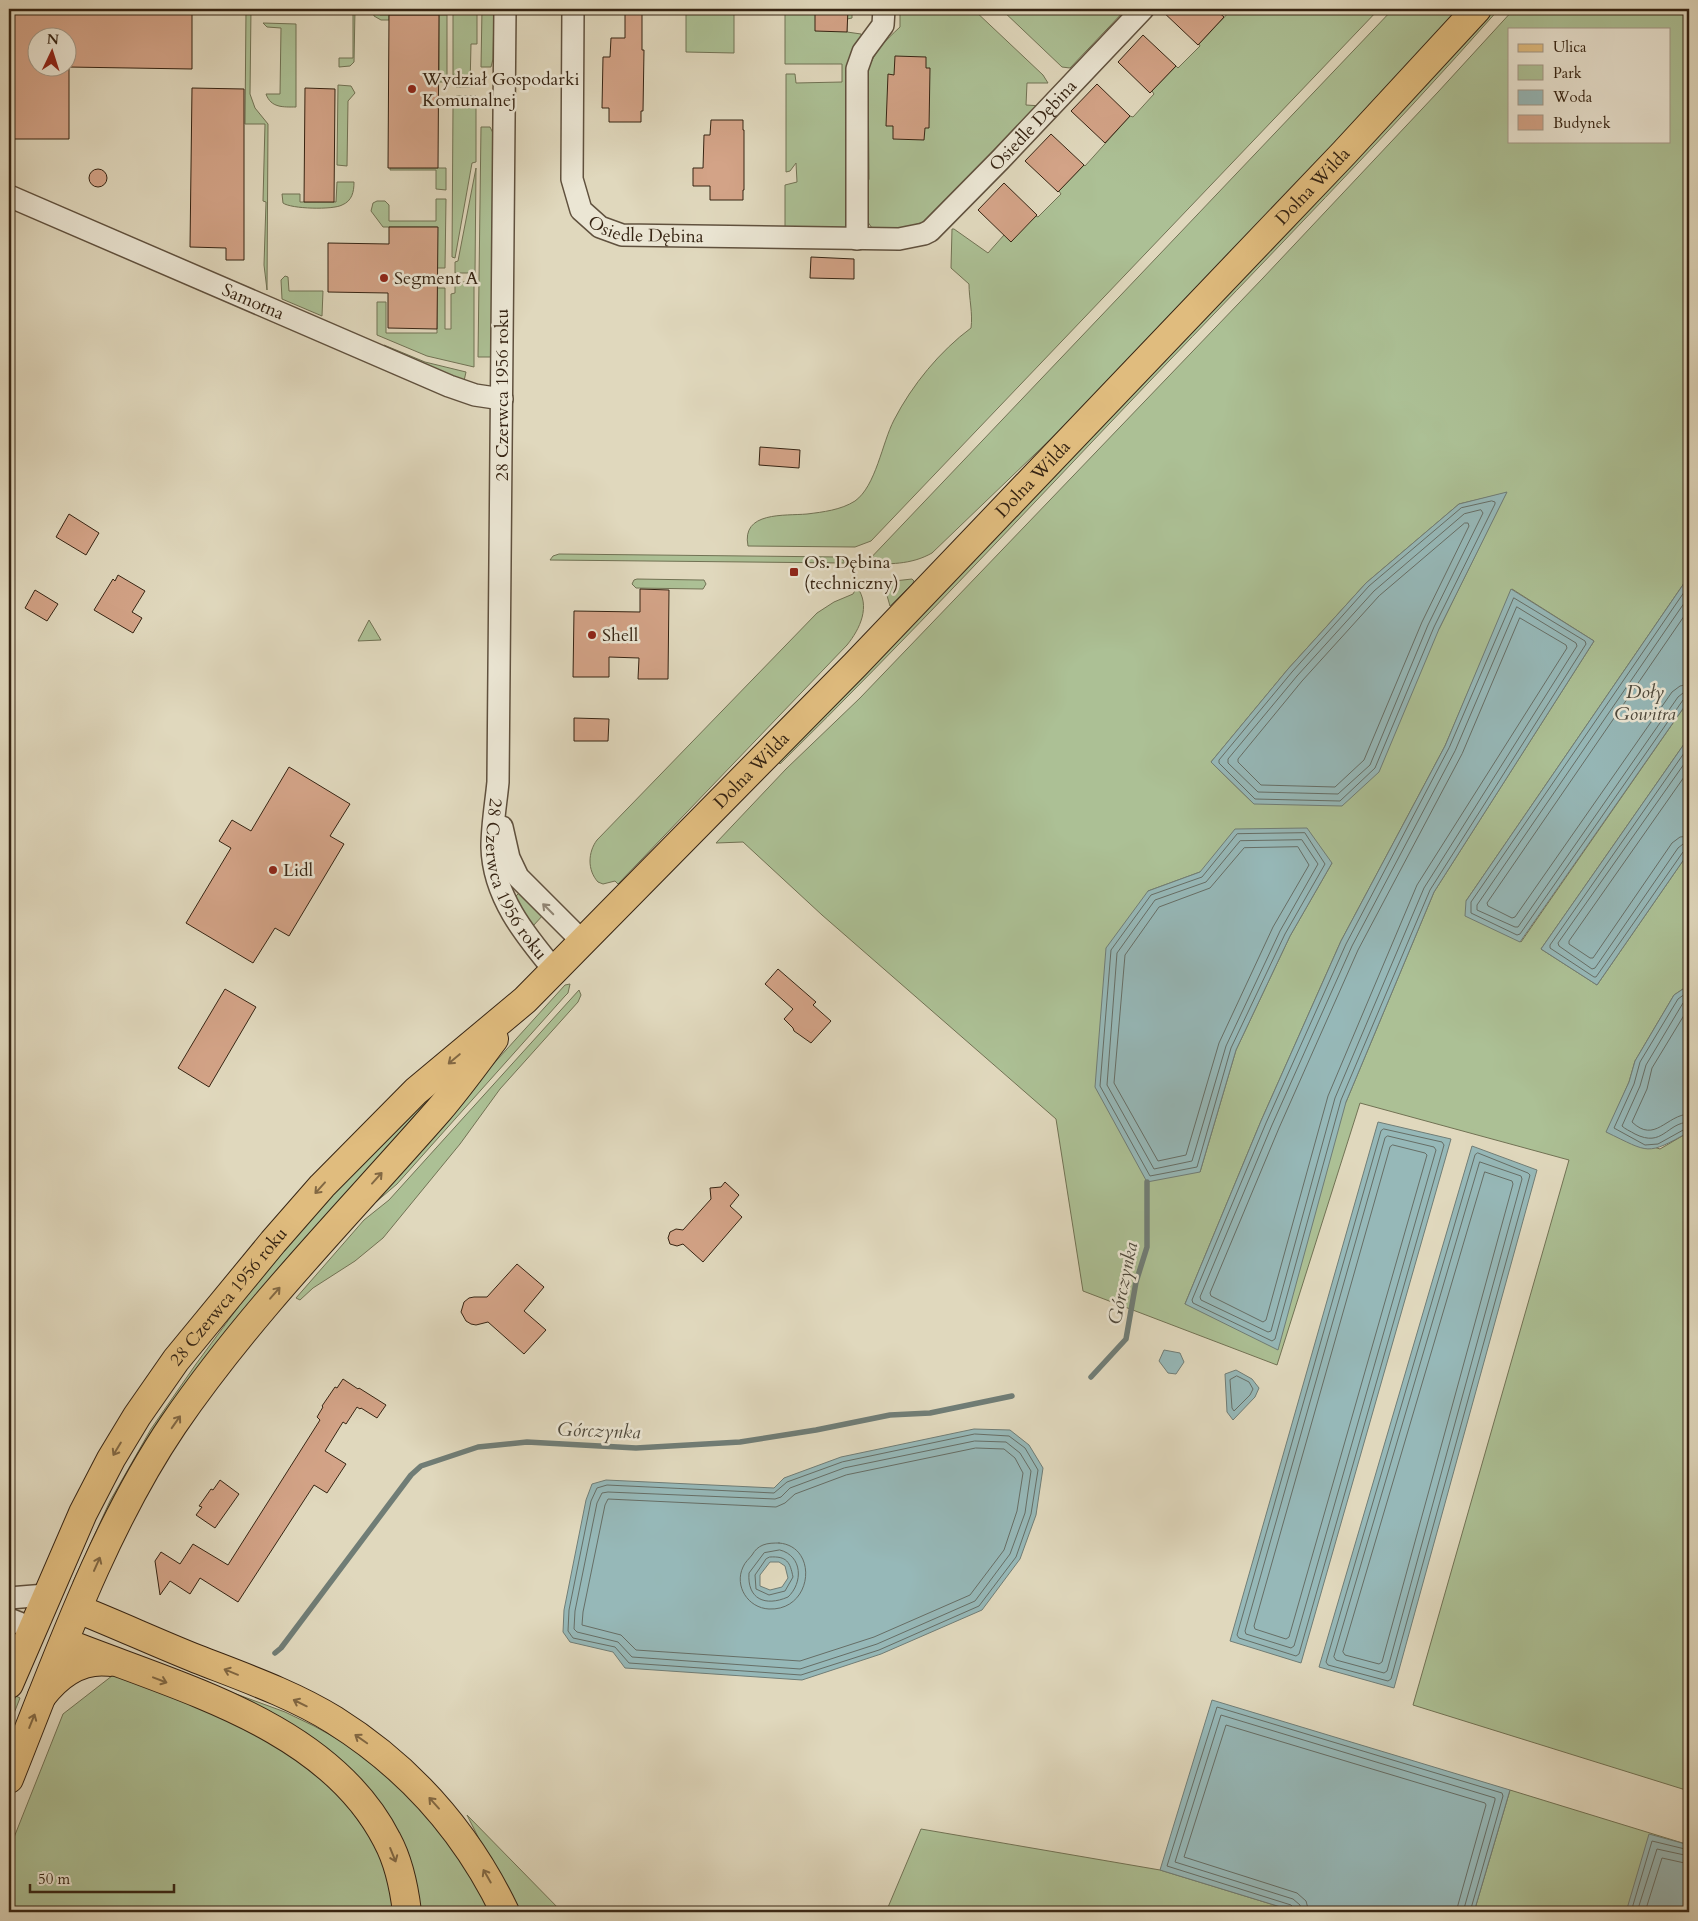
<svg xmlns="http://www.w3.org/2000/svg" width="1698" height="1921" viewBox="0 0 1698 1921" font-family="Cardo,serif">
	<rect width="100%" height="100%" fill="#e0d8bd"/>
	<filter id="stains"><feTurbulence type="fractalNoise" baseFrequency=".004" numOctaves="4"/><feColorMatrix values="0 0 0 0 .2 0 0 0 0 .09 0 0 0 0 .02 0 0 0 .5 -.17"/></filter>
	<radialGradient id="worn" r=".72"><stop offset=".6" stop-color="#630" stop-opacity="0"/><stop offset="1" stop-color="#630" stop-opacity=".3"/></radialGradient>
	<!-- green -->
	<g fill="#acc095" stroke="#717254" fill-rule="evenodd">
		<path d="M246,9H251L250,94L255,108L268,124L267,290L264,265L266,202L263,201L265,124H245Z"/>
		<path d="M353,9H355L354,62L350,66L339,67V58H353Z"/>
		<path d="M373,9H380V15H389V20H381L374,16Z"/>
		<path d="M453,9H477V44H471L470,87H456V76L453,75Z"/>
		<path d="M482,9H494L493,59L491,67H481Z"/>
		<path d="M686,9H734V53L686,52Z"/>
		<path d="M785,9H852V18L847,19V32L861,34L863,38L847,227L840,231L785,230V185L797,182L796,163L790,171L786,172V74H795L796,83L842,82V64H785Z"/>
		<path d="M900,9H957L962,14L968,9H973L1043,75L1048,83H1027L1026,105L1042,106L938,214C912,229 901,229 872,228L865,218V191L869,179L868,70C875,50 885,41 900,27Z"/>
		<path d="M1001,9H1126L1070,68L1062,67Z"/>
		<path d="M1232,9H1379L871,541L855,547L748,546C741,511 785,516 807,514C823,512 841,510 855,501C876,486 882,443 894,420C912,385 940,351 971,328C973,313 969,299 969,284L951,268L952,229H954L988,253L1004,235L1036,216L1038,217L1061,194L1059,191L1084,165L1085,166L1130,116L1133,117L1154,94L1152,91L1176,66L1178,68L1200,46L1199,44Z"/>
		<path d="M1393,9H1463L1060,430L932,553C911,565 889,564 865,564Z"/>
		<path d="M1491,9H1499C1386,137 1266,259 1148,383C1026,511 906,640 780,764L778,761Z"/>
		<path d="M1514,9H1689V576L1466,901L1521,942L1689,700V737L1541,949L1597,985L1689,852V985L1674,995L1635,1061L1629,1082L1607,1132L1660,1149L1689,1132V1791L1413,1705L1569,1160L1360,1103L1277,1365L1083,1291L1056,1119L822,915L743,842L716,843L786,769L860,698L1263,278L1438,92ZM1509,29H1669V141H1509ZM1506,493L1439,629L1254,804L1211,762L1288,669L1366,583L1459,504ZM1512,589L1594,641L1434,892L1346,1102L1185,1304L1261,1121L1341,941L1445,746ZM1332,863L1290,936L1236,1050L1200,1172L1148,891L1200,872Z"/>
		<rect x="439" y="15" width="8" height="67"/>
		<path d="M263,23L296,24V107C283,107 271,108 266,94H280L281,28L267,27Z"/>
		<path d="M338,85L351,86L355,93L348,101L347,166L337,165Z"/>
		<path d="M456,96H476V162L472,163L455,258L452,257L453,107H456Z"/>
		<path d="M481,127H490L493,133L491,357H478Z"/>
		<path d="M390,168H446V190L436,189V170H390Z"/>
		<path d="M476,168L475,273H455V262L458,261Z"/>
		<path d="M337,182H354C354,192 352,201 342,205C333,210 291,209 283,203L282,194H300V202H336Z"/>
		<path d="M436,199H446L445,268H437V227H383L371,211L373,203L377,201H385L389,205V221H436Z"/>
		<path d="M285,276L288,277L289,291H323L322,316L282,299L281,280Z"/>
		<path d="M455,282H474V367L427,356L377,335V302H386V333H437V288H445V329H451V294L455,293Z"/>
		<path d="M384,345L425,362L466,372L464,381L383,348Z"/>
		<path d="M559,554L841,557L845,563L550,560L553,556Z"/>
		<path d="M637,579L700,580H704L706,584L703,589L636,588L632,584L634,580Z"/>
		<path d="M912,579L914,581L913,583L890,606L884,585L885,582Z"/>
		<path d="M857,587C871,606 860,629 847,645L618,884L615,881L603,884L598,882C587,870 588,852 597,840L817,613L834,602L853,594Z"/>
		<path d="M369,620L381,640L358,641Z"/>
		<path d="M519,893L544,914L533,926L516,900V896Z"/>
		<path d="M570,984L568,993L565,996L397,1184L376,1202L360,1211L565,985Z"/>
		<path d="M579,990L581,995L578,1002L500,1089L460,1144L383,1238L355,1261L313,1288L300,1300L296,1298L364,1220L389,1200Z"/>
		<path d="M469,1059L280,1269L75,1583L73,1582L110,1501L151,1429L196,1364L273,1260L365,1155Z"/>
		<path d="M117,1672L217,1714L279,1745L336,1790L376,1845L385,1866L395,1912H9V1850L63,1714Z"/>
		<path d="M217,1687L285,1712L314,1726L352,1747L417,1798L496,1912H416L375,1804Z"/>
		<path d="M16,1696L20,1698L9,1726V1714Z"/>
		<path d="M1510,1790L1689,1845V1912H1474Z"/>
		<path d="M467,1815L562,1912H516Z"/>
		<path d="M921,1829L1160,1870L1297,1912H886Z"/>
	</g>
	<!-- water -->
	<g fill="#96b8b8" stroke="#707d76" fill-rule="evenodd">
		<path d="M1507,492L1439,629L1379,772L1342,806L1254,804L1211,762L1288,669L1366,583L1459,504Z"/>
		<path d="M1689,576V700L1520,942L1465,916L1466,901Z"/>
		<path d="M1511,589L1594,641L1434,892L1346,1102L1278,1350L1185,1304L1261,1121L1341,941L1445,746Z"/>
		<path d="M1689,737V852L1597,985L1541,949Z"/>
		<path d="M1307,828L1332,863L1290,936L1236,1050L1200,1172L1147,1182L1095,1087L1106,948L1148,891L1200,872L1235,829Z"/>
		<path d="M1689,985V1132C1646,1156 1650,1153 1606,1132L1629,1082L1635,1061L1674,995Z"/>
		<path d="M1378,1122L1451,1139L1301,1663L1230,1641Z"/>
		<path d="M1472,1146L1537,1170L1394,1688L1319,1667Z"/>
		<path d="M1164,1350L1180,1353L1184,1362L1176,1374L1168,1373L1159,1361Z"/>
		<path d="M1236,1370L1252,1379L1259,1388L1255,1397L1233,1420L1227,1412L1225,1374Z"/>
		<path d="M974,1429L1010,1430L1029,1445L1043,1468L1036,1515L1020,1559L982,1610L881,1654L802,1680L625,1668L613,1652L570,1642L563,1632L564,1610L586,1500L592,1484L606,1480L774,1488L784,1478L841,1457ZM770,1562H779L785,1566L788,1578L782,1587L770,1590L760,1586V1575Z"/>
		<path d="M1212,1700L1510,1790L1474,1912H1297L1160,1870Z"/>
		<path d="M1649,1834L1689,1845V1912H1626Z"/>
	</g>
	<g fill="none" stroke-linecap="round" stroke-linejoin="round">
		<!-- shore -->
		<g stroke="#666e66" stroke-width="1">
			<path d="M1492,501L1495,502V504L1434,627L1375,768L1340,801L1255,799L1219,763V760L1292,672L1369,586L1461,508Z"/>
			<path d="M1481,510L1483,513L1428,625L1370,765L1338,794L1258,792L1228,763V759L1297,676L1374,591L1464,514Z"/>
			<path d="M1465,523H1468L1469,526L1422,622L1364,760L1335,787L1261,785L1238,762V759L1302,681L1379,596Z"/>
			<path d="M1689,585L1471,902V913L1517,935L1520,934L1683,700L1689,698"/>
			<path d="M1689,596L1477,905V910L1515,927H1518L1678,697L1683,693L1689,691"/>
			<path d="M1514,598L1585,641L1586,644L1430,890L1341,1100L1275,1339L1272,1341L1193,1303L1192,1300L1266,1123L1346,944L1449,748Z"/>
			<path d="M1517,607L1576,643L1577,646L1424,888L1335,1098L1271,1331L1268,1332L1201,1300L1200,1297L1272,1125L1352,946L1455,751Z"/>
			<path d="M1689,609L1487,903L1488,906L1512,918L1515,917L1672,692L1680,686L1689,684"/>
			<path d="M1520,618L1566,645L1567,648L1417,885L1328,1096L1266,1320L1263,1322L1211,1296L1210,1293L1279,1128L1358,950L1462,754Z"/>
			<path d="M1689,746L1550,945V948L1594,977H1596L1683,852L1689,849"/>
			<path d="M1689,757L1558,943L1559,946L1592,969L1595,968L1678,848L1683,844L1689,843"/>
			<path d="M1689,770L1569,941V944L1590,958H1593L1672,843L1680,837L1689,836"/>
			<path d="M1305,833L1325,864L1285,934L1231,1048L1197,1167L1150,1176L1100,1086L1111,950L1151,895L1202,877L1237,834Z"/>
			<path d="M1302,840L1318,864L1280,931L1226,1046L1192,1161L1154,1169L1107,1085L1117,953L1155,900L1206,882L1240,841Z"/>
			<path d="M1298,847L1309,865L1273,927L1219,1043L1186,1155L1158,1161L1114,1083L1125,955L1159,907L1210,888L1244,848Z"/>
			<path d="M1689,991L1678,999L1640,1062L1634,1084L1614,1128L1645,1145L1658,1144L1685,1129L1689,1128"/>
			<path d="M1689,998L1683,1003L1646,1065L1640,1086L1622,1126C1625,1129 1630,1131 1635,1134C1663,1148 1666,1123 1689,1122"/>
			<path d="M1689,1007L1652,1068L1647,1089L1632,1122C1655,1144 1666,1115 1689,1114"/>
			<path d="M1384,1129L1442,1142L1444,1145L1299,1654L1296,1656L1239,1638L1237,1635L1381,1131Z"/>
			<path d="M1388,1136L1434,1147L1436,1150L1294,1646L1291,1648L1246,1634L1245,1631L1385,1138Z"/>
			<path d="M1393,1145L1425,1153L1427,1155L1289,1637L1286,1639L1255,1629L1254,1626L1390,1147Z"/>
			<path d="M1478,1153L1528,1173L1530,1175L1391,1679L1388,1681L1328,1665L1326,1662L1475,1155Z"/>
			<path d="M1480,1162L1521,1176L1522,1179L1387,1671L1384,1673L1336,1660L1334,1657Z"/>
			<path d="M1485,1172L1512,1181L1513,1184L1382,1662L1379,1664L1345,1655L1343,1652Z"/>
			<path d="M1237,1376L1249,1382L1253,1389L1250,1395L1234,1411L1232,1408L1230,1380Z"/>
			<path d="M975,1434L1009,1436L1025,1448L1038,1470L1031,1514L1016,1557L979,1606L879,1650L801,1675L629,1663L615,1647L573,1638L568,1631L569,1610L591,1501L597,1488L607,1485L774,1493L787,1482L842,1462Z"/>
			<path d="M975,1441L1006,1442L1020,1453L1031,1471L1025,1513L1010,1554L975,1601L877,1644L800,1669L632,1657L618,1642L577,1632L574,1629L575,1611L597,1503L602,1493L608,1492L775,1499L781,1497L790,1488L844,1468Z"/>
			<path d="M976,1448L1004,1449L1015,1458L1023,1473L1017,1511L1004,1550L970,1595L874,1637L800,1661L636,1650L621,1635L582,1625L583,1612L605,1505L608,1499L776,1507L785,1503L795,1494L846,1475Z"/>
			<path d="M779,1543C819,1546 813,1611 769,1609C748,1608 734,1586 743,1567C745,1562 749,1559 752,1555C755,1550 758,1547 763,1545C768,1543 774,1543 779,1543Z"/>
			<path d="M780,1550C803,1556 803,1583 788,1597C765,1607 747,1599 749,1573L764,1553Z"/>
			<path d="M770,1557C787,1556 790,1562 793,1577L785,1591L769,1595L756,1589L755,1575L766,1559Z"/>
			<path d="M1295,1912L1294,1908L1291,1905L1167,1866L1217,1707L1502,1793L1503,1796L1470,1912"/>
			<path d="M1301,1912L1300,1905L1293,1899L1175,1862L1221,1715L1495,1798V1800L1463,1912"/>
			<path d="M1309,1912L1306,1901L1297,1893L1184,1857L1226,1725L1485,1803L1486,1805L1456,1912"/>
			<path d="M1631,1912L1652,1841L1689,1850"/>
			<path d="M1637,1912L1657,1849L1689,1856"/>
			<path d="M1645,1912L1662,1858L1689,1864"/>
		</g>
		<!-- stream -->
		<g stroke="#707d76" stroke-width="5.5">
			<path d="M1091,1377L1126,1339L1136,1282L1147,1247V1182"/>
			<path d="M275,1653L281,1648L411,1475L421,1466L478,1447L527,1442L636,1448L740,1442L816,1430L890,1415L930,1413L1012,1396"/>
		</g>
	</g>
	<!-- building -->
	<g fill="#d3a387" stroke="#362413">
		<path d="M9,9H192V69L68,67V38H38V68H69V139H9Z"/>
		<path d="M625,9H642V50H644L643,111H641V122H609V108H602L603,57H610L611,38H625Z"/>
		<path d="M815,9H848L847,32L815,31Z"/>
		<path d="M1160,9H1215L1224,17L1198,45Z"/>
		<path d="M389,15H439L438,168H388Z"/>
		<path d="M1143,35L1176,66L1150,93L1118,62Z"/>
		<path d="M895,56L926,57V68H930L929,128H925L924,140L893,139V126H886L888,74L894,75Z"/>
		<path d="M1097,84L1130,116L1105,143L1071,111Z"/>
		<path d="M192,88L244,89V260H226V248L190,247Z"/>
		<path d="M305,88L335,89L334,202H304Z"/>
		<path d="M711,120H743V130H744V190H743V200H710V186H693V168H703L704,135H710Z"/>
		<path d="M1051,134L1084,165L1058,192L1025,161Z"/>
		<circle cx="98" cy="178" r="9"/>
		<path d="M1004,183L1037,215L1011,242L978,210Z"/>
		<path d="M389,227H438L437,329L388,328V293L328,292V243L389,244Z"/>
		<path d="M811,257L854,259V279L810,278Z"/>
		<path d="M760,447L800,450L799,468L759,465Z"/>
		<path d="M69,514L99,533L86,555L56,537Z"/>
		<path d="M118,575L145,591L132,612L142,618L133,633L94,610L113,579L115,581Z"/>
		<path d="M640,589L669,590L668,679H638L639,658L609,657V677H573L574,611L640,612Z"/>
		<path d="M35,590L58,604L47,621L25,608Z"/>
		<path d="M574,718L609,719L608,741H574Z"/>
		<path d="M289,767L350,804L330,836L344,844L289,936L275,928L253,963L186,923L231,848L219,841L232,820L251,831Z"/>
		<path d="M778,969L816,1002L813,1005L831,1021L811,1043L794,1031L793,1028L784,1019L793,1009L765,984Z"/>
		<path d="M225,989L256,1007L209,1087L178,1068Z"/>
		<path d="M725,1182L739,1195L730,1206L742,1217L703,1262L683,1244L677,1246L670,1244L668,1238L670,1232L676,1229L683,1230L711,1199L710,1188L721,1187Z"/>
		<path d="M517,1264L544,1287L524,1311L546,1330L524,1354L488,1322L476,1325L471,1324L466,1321L461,1312L464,1302L469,1298L474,1297H487Z"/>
		<path d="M343,1379L358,1389L359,1388L386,1405L377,1418L361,1408L360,1409L357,1407L346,1424L343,1422L325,1451L346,1464L327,1493L314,1485L238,1602L200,1578L190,1594L170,1581L160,1595L155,1561L161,1552L180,1564L193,1544L228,1565L320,1420L317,1417L323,1407L322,1406L335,1387L337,1388Z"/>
		<path d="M220,1480L239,1494L215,1528L196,1515L202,1507L199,1506L211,1489L213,1490Z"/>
	</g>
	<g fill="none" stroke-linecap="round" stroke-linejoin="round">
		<!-- minor casing -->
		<g stroke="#60513e" stroke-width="24">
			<g id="minor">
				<path id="s1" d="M505,9L498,782C496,803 492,825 492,847C493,896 525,935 555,971"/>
				<path id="s2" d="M573,9L572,179L581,210L600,227L622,235L899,239L924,234L930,231L1000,160L1143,9"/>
				<path id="s3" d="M9,196L449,386L475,395L502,399"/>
				<path d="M857,239V69L863,52L883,25L884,9"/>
				<path d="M502,827L509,858L518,877L583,942"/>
				<path d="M9,1598L46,1595"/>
				<path d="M9,1619L32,1628"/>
			</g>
		</g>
		<!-- major casing -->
		<g stroke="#362413" stroke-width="30">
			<g id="major">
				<path id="s4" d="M9,1684L83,1513L111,1459L137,1416L176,1360L273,1242L322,1186L416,1091L525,1000L855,665L1344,153L1477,9"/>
				<path d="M9,1779C56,1662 102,1530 173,1425C251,1311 348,1214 439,1110C458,1088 476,1063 494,1039"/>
			</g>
		</g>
		<!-- highway casing -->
		<g stroke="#362413" stroke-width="30">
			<g id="highway">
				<path d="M78,1609C118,1625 157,1643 197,1659C243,1677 292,1694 334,1720C409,1767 467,1833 505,1912"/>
				<path d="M64,1642C176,1687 328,1724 387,1840C399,1862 404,1887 407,1912"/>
				<path d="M42,1696C59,1674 81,1658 110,1662"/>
			</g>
		</g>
		<!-- minor -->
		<use href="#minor" stroke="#ebe6d4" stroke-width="21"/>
		<!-- major -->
		<use href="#major" stroke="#e0bc7e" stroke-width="28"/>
		<!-- highway -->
		<use href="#highway" stroke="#e0bc7e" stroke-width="28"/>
	</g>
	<!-- one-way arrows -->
	<defs><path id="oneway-shaft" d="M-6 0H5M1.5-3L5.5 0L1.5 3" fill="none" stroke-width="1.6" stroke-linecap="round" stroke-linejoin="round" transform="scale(1.25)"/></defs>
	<use stroke="#908574" href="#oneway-shaft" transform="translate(548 909) rotate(-135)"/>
	<g stroke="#826843">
		<use href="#oneway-shaft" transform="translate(454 1059) rotate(140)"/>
		<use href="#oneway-shaft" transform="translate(377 1178) rotate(-48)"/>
		<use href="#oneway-shaft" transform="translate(320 1188) rotate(132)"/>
		<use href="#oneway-shaft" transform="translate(275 1293) rotate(-49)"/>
		<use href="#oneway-shaft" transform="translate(176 1422) rotate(-55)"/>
		<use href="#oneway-shaft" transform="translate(117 1449) rotate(121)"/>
		<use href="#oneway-shaft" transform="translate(97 1564) rotate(-66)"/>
		<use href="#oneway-shaft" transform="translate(231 1672) rotate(-158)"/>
		<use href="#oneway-shaft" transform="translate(160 1680) rotate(21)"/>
		<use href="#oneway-shaft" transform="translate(300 1703) rotate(-154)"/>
		<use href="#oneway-shaft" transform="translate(32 1721) rotate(-68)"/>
		<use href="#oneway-shaft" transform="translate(361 1739) rotate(-145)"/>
		<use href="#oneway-shaft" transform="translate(434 1803) rotate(-132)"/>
		<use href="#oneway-shaft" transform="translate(393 1855) rotate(68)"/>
		<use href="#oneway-shaft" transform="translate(487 1876) rotate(-120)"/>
	</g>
	<!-- markers -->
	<g fill="#8f2418" stroke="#ebe6d4" stroke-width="2">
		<circle cx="412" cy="89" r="5"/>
		<circle cx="384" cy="278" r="5"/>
		<rect x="789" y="567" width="10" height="10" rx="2.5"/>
		<circle cx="592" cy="635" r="5"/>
		<circle cx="273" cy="870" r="5"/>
	</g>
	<g text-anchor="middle" stroke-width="5" stroke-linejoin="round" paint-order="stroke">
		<!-- poi labels -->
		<g font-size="18" fill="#362413" stroke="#ebe6d4" text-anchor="start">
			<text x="422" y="85">Wydział Gospodarki<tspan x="422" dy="21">Komunalnej</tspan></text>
			<text x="394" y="284">Segment A</text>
			<text x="804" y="568">Os. Dębina<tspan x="804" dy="21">(techniczny)</tspan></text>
			<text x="602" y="641">Shell</text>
			<text x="283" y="876">Lidl</text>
		</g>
		<!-- street labels -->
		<g font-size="18" fill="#362413" stroke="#ebe6d4">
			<text dy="6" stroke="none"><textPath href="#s2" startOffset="708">Osiedle Dębina</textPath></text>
			<text dy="6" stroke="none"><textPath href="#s4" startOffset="2001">Dolna Wilda</textPath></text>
			<text dy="6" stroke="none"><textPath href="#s2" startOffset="274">Osiedle Dębina</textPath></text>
			<text dy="6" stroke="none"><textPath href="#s3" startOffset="266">Samotna</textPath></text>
			<text transform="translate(502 395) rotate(-90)" y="6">28 Czerwca 1956 roku</text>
			<text dy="6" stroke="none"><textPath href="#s4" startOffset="1596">Dolna Wilda</textPath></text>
			<text dy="6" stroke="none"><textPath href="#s4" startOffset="1191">Dolna Wilda</textPath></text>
			<text dy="6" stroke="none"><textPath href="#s1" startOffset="876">28 Czerwca 1956 roku</textPath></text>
			<text dy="6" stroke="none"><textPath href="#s4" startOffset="448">28 Czerwca 1956 roku</textPath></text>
		</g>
		<!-- water labels -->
		<g font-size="19" font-style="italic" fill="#4e493c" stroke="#ebe6d4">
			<text x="1645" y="698">Doły<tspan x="1645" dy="22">Gowitra</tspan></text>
			<text transform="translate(1122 1283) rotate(-78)" y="7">Górczynka</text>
			<text transform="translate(599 1430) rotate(2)" y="7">Górczynka</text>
		</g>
	</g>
	<!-- margin -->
	<rect width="1698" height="1921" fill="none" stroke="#e0d8bd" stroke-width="30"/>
	<rect x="10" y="10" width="1678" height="1901" fill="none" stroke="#362413" stroke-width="2.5"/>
	<rect x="15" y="15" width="1668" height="1891" fill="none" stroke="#362413"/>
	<!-- legend -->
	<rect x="1508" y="28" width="162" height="115" fill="#ebe6d4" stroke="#a39887"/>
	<rect x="1518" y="44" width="25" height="8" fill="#e0bc7e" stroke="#a39887"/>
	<text x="1553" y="52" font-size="15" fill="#362413">Ulica</text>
	<rect x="1518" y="65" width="25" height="15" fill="#acc095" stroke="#a39887"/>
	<text x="1553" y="78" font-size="15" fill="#362413">Park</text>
	<rect x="1518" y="90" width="25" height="15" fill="#96b8b8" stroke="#a39887"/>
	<text x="1553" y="102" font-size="15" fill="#362413">Woda</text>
	<rect x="1518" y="115" width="25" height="15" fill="#d3a387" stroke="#a39887"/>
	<text x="1553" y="128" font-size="15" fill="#362413">Budynek</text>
	<!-- north arrow -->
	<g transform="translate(52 52) rotate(4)"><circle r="24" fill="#ebe6d4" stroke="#a39887"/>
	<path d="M0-4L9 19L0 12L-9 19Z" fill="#8f2418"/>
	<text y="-8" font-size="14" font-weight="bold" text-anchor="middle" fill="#362413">N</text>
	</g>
	<!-- scale -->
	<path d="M30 1884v8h144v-8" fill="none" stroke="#362413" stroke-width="2.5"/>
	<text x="38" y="1884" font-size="15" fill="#362413" stroke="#ebe6d4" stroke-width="4" paint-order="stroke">50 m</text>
	<rect width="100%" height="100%" filter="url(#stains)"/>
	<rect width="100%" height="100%" fill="url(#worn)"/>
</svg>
